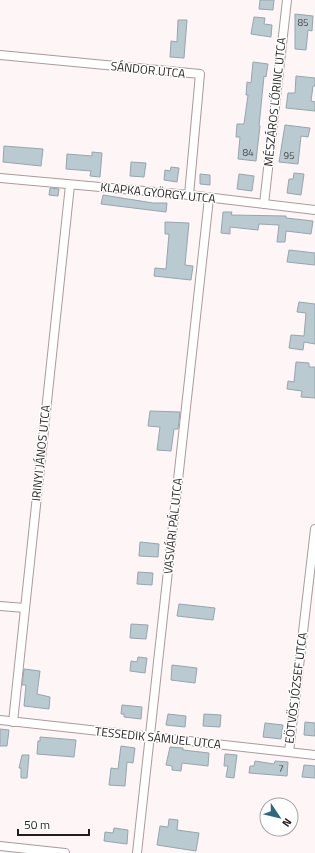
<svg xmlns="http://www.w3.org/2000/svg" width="315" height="853" viewBox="0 0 315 853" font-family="'Titillium Web',sans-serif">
	<rect width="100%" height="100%" fill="#fdf5f6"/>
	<!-- building -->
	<g fill="#bacad1" stroke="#96a6ac">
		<path d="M260,0H274L273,10L259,9Z"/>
		<path d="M295,14L313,16L312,31L308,30L306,50L295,49Z"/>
		<path d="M254,17L265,18L264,24L272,25L271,37L251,34Z"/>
		<path d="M178,20H187L184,58L170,57L171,41L177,42Z"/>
		<path d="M253,62L268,64L266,77L264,76L259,126H260L256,161L238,159L240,137H236L237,124H244L248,95H246L247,82L251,83Z"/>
		<path d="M296,76L315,78V86H313L311,101L315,102V111L286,108L288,93H295Z"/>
		<path d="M285,125L310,128L308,137L301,136L298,164L279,162Z"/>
		<path d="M4,146L43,149L41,166L3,162Z"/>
		<path d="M92,152L102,153L100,177L90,176L91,171L66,169L67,154L92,156Z"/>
		<path d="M131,162L146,163L144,177L130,176Z"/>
		<path d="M171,167L179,168L177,182L164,180L165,170L170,171Z"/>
		<path d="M294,173L304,174L301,195L287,193L289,179H293Z"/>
		<path d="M200,174L210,175V185L200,184Z"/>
		<path d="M239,174L254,176L252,191L237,189Z"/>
		<path d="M50,188L59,189L58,196L49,195Z"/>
		<path d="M103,195L153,203H167L166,212L101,204Z"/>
		<path d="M223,212H232L231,215L286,216V218L313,221L311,234L286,231L285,242H277L279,225L259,224L258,230L230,227V234L221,233Z"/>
		<path d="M165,222L189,223L185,265L193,266L191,280L154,276L155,268L166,269L169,234H165Z"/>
		<path d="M289,250L315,253V265L287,262Z"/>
		<path d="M299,302L315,304V344L304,342L303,350L289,348L291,335L304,336L306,313L297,312Z"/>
		<path d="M296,362L309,363V367H315V398L301,397L302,391L287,389L288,381L294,382Z"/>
		<path d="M150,411L180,412L178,429H174L171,451L157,450L160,427L148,426Z"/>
		<path d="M140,542L159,544L158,557L139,556Z"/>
		<path d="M138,572L153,573L152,585L137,584Z"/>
		<path d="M179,604L215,608L213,620L177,616Z"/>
		<path d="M131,624L148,625L146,639L130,638Z"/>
		<path d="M138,657L147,658L145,673L130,671L131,661L137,662Z"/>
		<path d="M172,665L197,668L195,683L171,680Z"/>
		<path d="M24,669L40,671L37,694L50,697L49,709L24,706L26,685H22Z"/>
		<path d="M122,705L142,707L141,719L124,717V714H121Z"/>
		<path d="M168,714L186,716L185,727L166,725Z"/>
		<path d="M204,714L221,715L220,727L203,726Z"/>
		<path d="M305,722L315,723V736L304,735Z"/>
		<path d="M265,723L283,725L281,739L263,737Z"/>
		<path d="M0,729L9,730L7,746H0Z"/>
		<path d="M40,737L76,740L74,757L37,754L38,741H40Z"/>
		<path d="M121,746L135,748L133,763L127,762L125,786L109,785L111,768L118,769Z"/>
		<path d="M170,747L183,748V750L209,753L208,766L182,763L181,771L172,770V766L166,765Z"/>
		<path d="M225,754L237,755L234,778L226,777L228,766H224Z"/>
		<path d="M22,755H29L27,778H21V768H19Z"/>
		<path d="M255,761L274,764L275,761L288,762L287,776L249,773L250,766H254Z"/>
		<path d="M304,765L315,766V778L302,777Z"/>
		<path d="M169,819L178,820L177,830L199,833L196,851L157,845L160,826L168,827Z"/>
		<path d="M114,828L128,830L127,844L104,841L105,832L113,833Z"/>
	</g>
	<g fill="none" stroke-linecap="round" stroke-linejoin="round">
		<!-- minor casing -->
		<g stroke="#ab9a9b" stroke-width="10">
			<g id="minor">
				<path d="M0,55L200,74L189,195"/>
				<path d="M0,178L189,195L315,210"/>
				<path d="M264,204L287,0"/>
				<path d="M0,606L25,608"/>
				<path d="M0,720L315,755"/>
				<path d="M13,722L70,185"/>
				<path d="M289,752L315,529"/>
				<path d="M0,846L65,853"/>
				<path d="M137,853L209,198"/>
			</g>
		</g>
		<!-- minor -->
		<use href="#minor" stroke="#fff" stroke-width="8"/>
	</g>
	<g text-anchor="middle" stroke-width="3" stroke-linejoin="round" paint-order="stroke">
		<!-- number labels -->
		<g font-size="10" fill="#49484a">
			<text x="303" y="26">85</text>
			<text x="248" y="156">84</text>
			<text x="289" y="159">95</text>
			<text x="281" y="772">7</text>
		</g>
		<!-- street labels -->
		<g font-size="12" fill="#231d1d" stroke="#fff">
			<text transform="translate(148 70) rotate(6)" y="4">SÁNDOR UTCA</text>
			<text transform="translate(275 102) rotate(-84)" y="4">MÉSZÁROS LŐRINC UTCA</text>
			<text transform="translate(158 193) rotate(6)" y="4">KLAPKA GYÖRGY UTCA</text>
			<text transform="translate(41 453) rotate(-84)" y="4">IRINYI JÁNOS UTCA</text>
			<text transform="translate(173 526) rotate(-84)" y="4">VASVÁRI PÁL UTCA</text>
			<text transform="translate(296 688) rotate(-83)" y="4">EÖTVÖS JÓZSEF UTCA</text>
			<text transform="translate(158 738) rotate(6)" y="4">TESSEDIK SÁMUEL UTCA</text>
		</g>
	</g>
	<!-- north arrow -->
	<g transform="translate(279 817) rotate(125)"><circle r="19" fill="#ffffff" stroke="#a7a5a5"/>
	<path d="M0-3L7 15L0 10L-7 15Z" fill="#2b687f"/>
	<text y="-6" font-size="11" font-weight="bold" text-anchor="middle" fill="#231d1d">N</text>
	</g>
	<!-- scale -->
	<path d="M18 829v6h71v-6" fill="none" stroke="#231d1d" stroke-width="2"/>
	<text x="24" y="829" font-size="12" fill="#231d1d" stroke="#ffffff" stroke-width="3" paint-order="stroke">50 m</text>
</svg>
